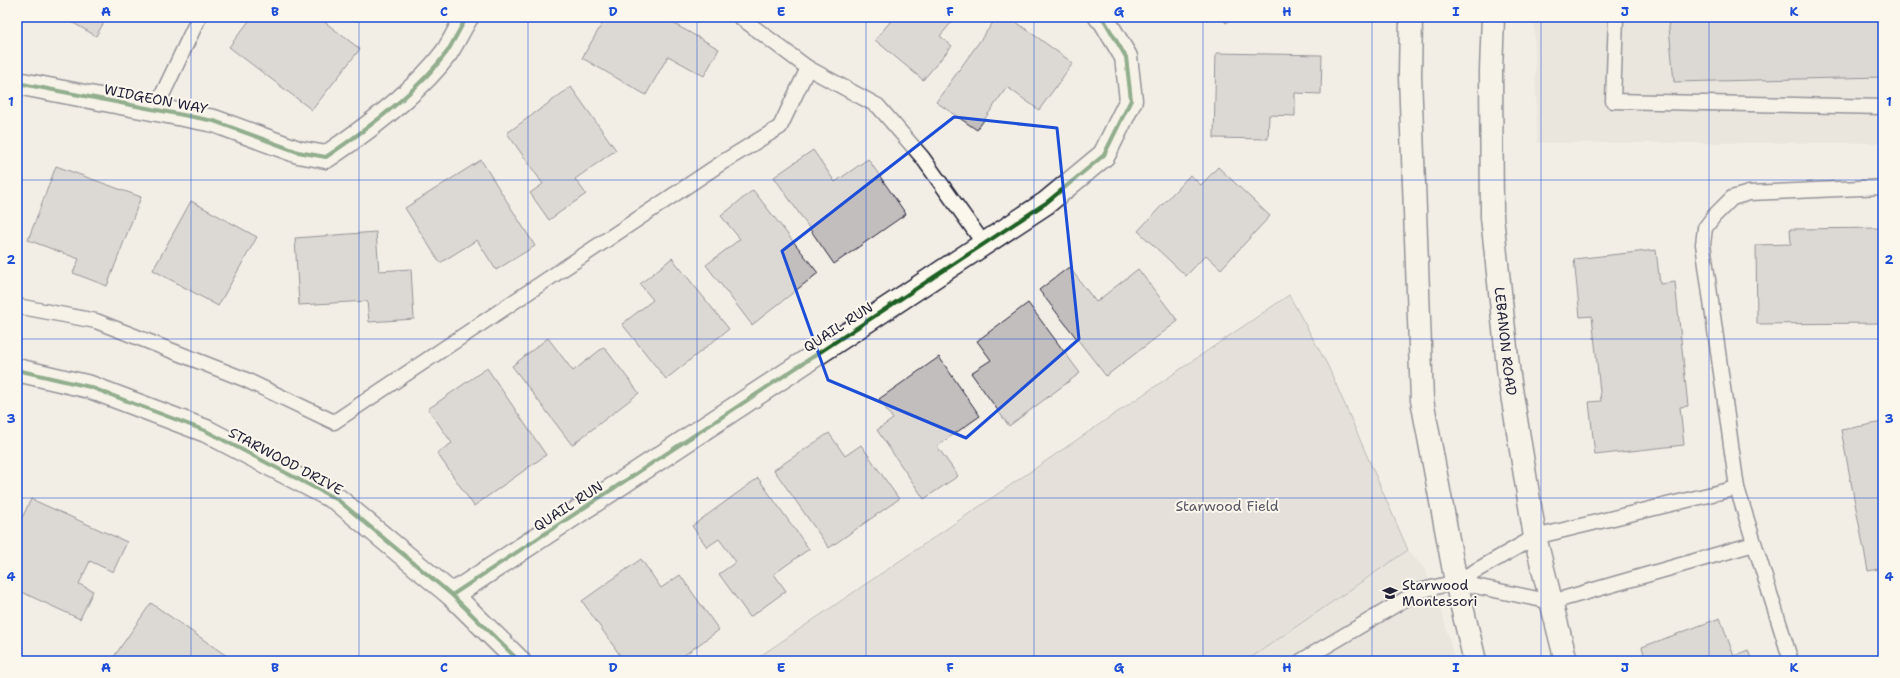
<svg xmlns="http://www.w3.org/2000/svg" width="1900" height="678" viewBox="0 0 1900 678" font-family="'Shantell Sans',sans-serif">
	<rect width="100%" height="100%" fill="#f2eee5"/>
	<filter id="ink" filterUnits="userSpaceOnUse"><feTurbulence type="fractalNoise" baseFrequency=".025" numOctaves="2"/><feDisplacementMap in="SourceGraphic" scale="8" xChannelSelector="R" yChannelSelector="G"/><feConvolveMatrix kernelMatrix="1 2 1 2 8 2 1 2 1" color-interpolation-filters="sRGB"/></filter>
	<g filter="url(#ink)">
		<!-- built -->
		<g fill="#e0dcd6">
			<path d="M1534,17H1883V143H1537Z"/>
			<path d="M1408,550L1425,569L1443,616L1455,661H1246Z"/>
		</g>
		<!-- green -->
		<path fill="#d4d1cc" stroke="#7b7a84" d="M1289,295L1328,366L1408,550L1246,661H753Z"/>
		<!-- building -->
		<g fill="#c2bebe" stroke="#22223b">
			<path d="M63,17H107L96,36Z"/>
			<path d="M252,17H318L360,49L312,110L229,47Z"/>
			<path d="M606,17H662L719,49L704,76L668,56L646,95L582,58Z"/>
			<path d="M894,17H956L940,36L952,46L923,80L875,40Z"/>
			<path d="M997,17H1009L1073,63L1039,110L1007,87L977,130L936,102Z"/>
			<path d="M1221,17H1235L1226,23Z"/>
			<path d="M1668,17H1883V77L1674,82Z"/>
			<path d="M1216,53L1322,55L1321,94L1295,93V116L1269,115L1268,139L1214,138Z"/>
			<path d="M571,87L616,150L575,179L586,194L549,220L530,193L543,184L507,133Z"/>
			<path d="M813,150L835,182L868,159L906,214L834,264L774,177Z"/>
			<path d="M481,160L535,246L496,270L477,240L440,263L405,208Z"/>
			<path d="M56,166L141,197L107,286L73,273L79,259L28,240Z"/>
			<path d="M1218,167L1270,216L1221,269L1206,255L1186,276L1138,231L1190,175L1201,185Z"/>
			<path d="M753,190L818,273L752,325L706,265L740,239L721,216Z"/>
			<path d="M191,201L257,237L218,306L153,270Z"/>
			<path d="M1883,228V323L1757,324L1756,245L1791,244L1790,229Z"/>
			<path d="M376,232L379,271L411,269L414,319L369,322L367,301L299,305L295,238Z"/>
			<path d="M1656,250L1660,284L1675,282L1688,406L1680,407L1684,445L1595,455L1589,402L1601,401L1592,316L1580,317L1574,259Z"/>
			<path d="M672,258L729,329L666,379L622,324L653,300L640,284Z"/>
			<path d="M1069,267L1096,302L1138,269L1178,321L1106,376L1039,290Z"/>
			<path d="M1028,303L1080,373L1009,426L971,373L991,360L977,341Z"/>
			<path d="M548,338L573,371L604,347L639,393L572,445L512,366Z"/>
			<path d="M939,357L980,416L937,446L958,476L924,499L877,430L893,419L879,399Z"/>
			<path d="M487,368L546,455L474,506L437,453L452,443L428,409Z"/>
			<path d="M1883,422V568L1868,571L1841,430Z"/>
			<path d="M829,433L845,456L861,445L899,499L829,548L774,470Z"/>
			<path d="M758,478L809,549L774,574L786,591L750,617L719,574L736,562L719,539L707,547L692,526Z"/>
			<path d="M31,499L127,542L113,572L90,561L79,584L93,591L80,619L17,590V515L22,518Z"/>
			<path d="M641,559L661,588L680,575L719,630L676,661H624L582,601Z"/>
			<path d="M151,603L234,661H111Z"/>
			<path d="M1720,618L1734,656L1748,650L1752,661H1646L1642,647Z"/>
		</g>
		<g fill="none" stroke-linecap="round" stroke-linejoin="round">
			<!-- lane casing -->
			<g stroke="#22223b" stroke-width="17">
				<g id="lane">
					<path d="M740,17L808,68L878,106L922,157L984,244"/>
					<path d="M1616,17L1613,101L1883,107"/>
					<path d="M155,110L199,17"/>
					<path d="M17,306L96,321L244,379L334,422L723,162L780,127L808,68"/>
					<path d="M1456,582L1552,602L1754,544"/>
					<path d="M1301,661L1419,591L1456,582L1535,537L1737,488"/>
					<path d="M1791,661L1737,488L1703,244L1705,228L1714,216L1732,198L1749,193L1883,187"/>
				</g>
			</g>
			<!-- street casing -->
			<g stroke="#22223b" stroke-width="25">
				<g id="street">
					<path d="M17,83L214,121L298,152L326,157C366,130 419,90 447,52C454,41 460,28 467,17"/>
					<path d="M452,595L1046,203L1104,155L1131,100L1126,57L1104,20L1100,17"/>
				</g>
			</g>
			<!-- secondary casing -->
			<g stroke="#22223b" stroke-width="25">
				<g id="secondary">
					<path d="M1411,17L1410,76L1422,400L1456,582L1475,661"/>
					<path id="s1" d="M1493,17L1491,71L1492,217L1509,376L1535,537L1566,661"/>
					<path d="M17,370L90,387L206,431L338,500L452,595L519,661"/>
				</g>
			</g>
			<!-- lane -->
			<use href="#lane" stroke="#fbf7ec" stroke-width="14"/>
			<!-- street -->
			<use href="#street" stroke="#fbf7ec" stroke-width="22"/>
			<!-- secondary -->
			<use href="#secondary" stroke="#fbf7ec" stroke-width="22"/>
			<!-- cycleway casing -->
			<g stroke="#fbf7ec" stroke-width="6">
				<g id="cycleway">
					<path d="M17,83L214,121L298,152L326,157C366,130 419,90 447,52C454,41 460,28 467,17"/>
					<path d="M17,370L90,387L206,431L338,500L452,595L519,661"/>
					<path d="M452,595L1046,203L1104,155L1131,100L1126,57L1104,20L1100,17"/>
				</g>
			</g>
			<!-- cycleway -->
			<use href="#cycleway" stroke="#1b5e20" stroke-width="4"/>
		</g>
	</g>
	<!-- marked area -->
	<path d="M0 0H1900V678H0ZM954,117L1057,128L1079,339L966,438L828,380L782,251Z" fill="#f2eee5" fill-opacity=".55" fill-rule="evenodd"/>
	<path fill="none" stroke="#1d4ed8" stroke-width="3" stroke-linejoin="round" d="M954,117L1057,128L1079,339L966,438L828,380L782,251Z"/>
	<!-- grid -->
	<path fill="none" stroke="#1d4ed8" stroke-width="1" stroke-opacity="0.55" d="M191,17V661M359,17V661M528,17V661M697,17V661M866,17V661M1034,17V661M1203,17V661M1372,17V661M1541,17V661M1709,17V661M17,180H1883M17,339H1883M17,498H1883"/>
	<!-- icons -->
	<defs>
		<g id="school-bare" transform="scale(1.2)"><path d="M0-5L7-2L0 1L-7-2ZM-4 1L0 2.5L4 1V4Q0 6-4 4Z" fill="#22223b" stroke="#fbf7ec" stroke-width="2.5" paint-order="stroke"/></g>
	</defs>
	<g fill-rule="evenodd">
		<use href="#school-bare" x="1390" y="593"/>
	</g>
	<g text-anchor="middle" stroke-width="4" stroke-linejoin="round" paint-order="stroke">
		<!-- street labels -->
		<g font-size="14" fill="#22223b" stroke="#fbf7ec">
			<text transform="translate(156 99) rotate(11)" y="5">WIDGEON WAY</text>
			<text transform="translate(838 327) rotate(-33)" y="5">QUAIL RUN</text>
			<text dy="5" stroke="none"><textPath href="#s1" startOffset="325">LEBANON ROAD</textPath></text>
			<text transform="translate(286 461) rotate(28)" y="5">STARWOOD DRIVE</text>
			<text transform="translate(568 506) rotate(-33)" y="5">QUAIL RUN</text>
		</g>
		<!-- park labels -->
		<g font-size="14" fill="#575766" stroke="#fbf7ec">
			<text x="1227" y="511">Starwood Field</text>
		</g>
		<!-- poi labels -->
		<g font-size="14" fill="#22223b" stroke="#fbf7ec" text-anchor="start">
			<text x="1402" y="590">Starwood<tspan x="1402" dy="16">Montessori</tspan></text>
		</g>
	</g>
	<!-- margin -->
	<rect width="1900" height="678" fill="none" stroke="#fbf7ec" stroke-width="44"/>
	<rect x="22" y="22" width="1856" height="634" fill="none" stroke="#1d4ed8" stroke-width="1.5"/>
	<g font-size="13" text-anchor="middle" font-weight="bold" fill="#1d4ed8">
		<text x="106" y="16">A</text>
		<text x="275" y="16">B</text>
		<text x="444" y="16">C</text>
		<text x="613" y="16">D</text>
		<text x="781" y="16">E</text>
		<text x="950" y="16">F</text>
		<text x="1119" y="16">G</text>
		<text x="1287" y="16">H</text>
		<text x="1456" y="16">I</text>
		<text x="1625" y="16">J</text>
		<text x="1794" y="16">K</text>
		<text x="11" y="106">1</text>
		<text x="1889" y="106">1</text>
		<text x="11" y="264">2</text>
		<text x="1889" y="264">2</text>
		<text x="11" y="423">3</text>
		<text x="1889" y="423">3</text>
		<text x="11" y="581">4</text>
		<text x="1889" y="581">4</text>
		<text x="106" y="672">A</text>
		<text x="275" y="672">B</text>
		<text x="444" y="672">C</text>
		<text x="613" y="672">D</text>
		<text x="781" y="672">E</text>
		<text x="950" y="672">F</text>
		<text x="1119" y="672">G</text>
		<text x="1287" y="672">H</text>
		<text x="1456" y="672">I</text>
		<text x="1625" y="672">J</text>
		<text x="1794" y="672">K</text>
	</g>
</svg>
